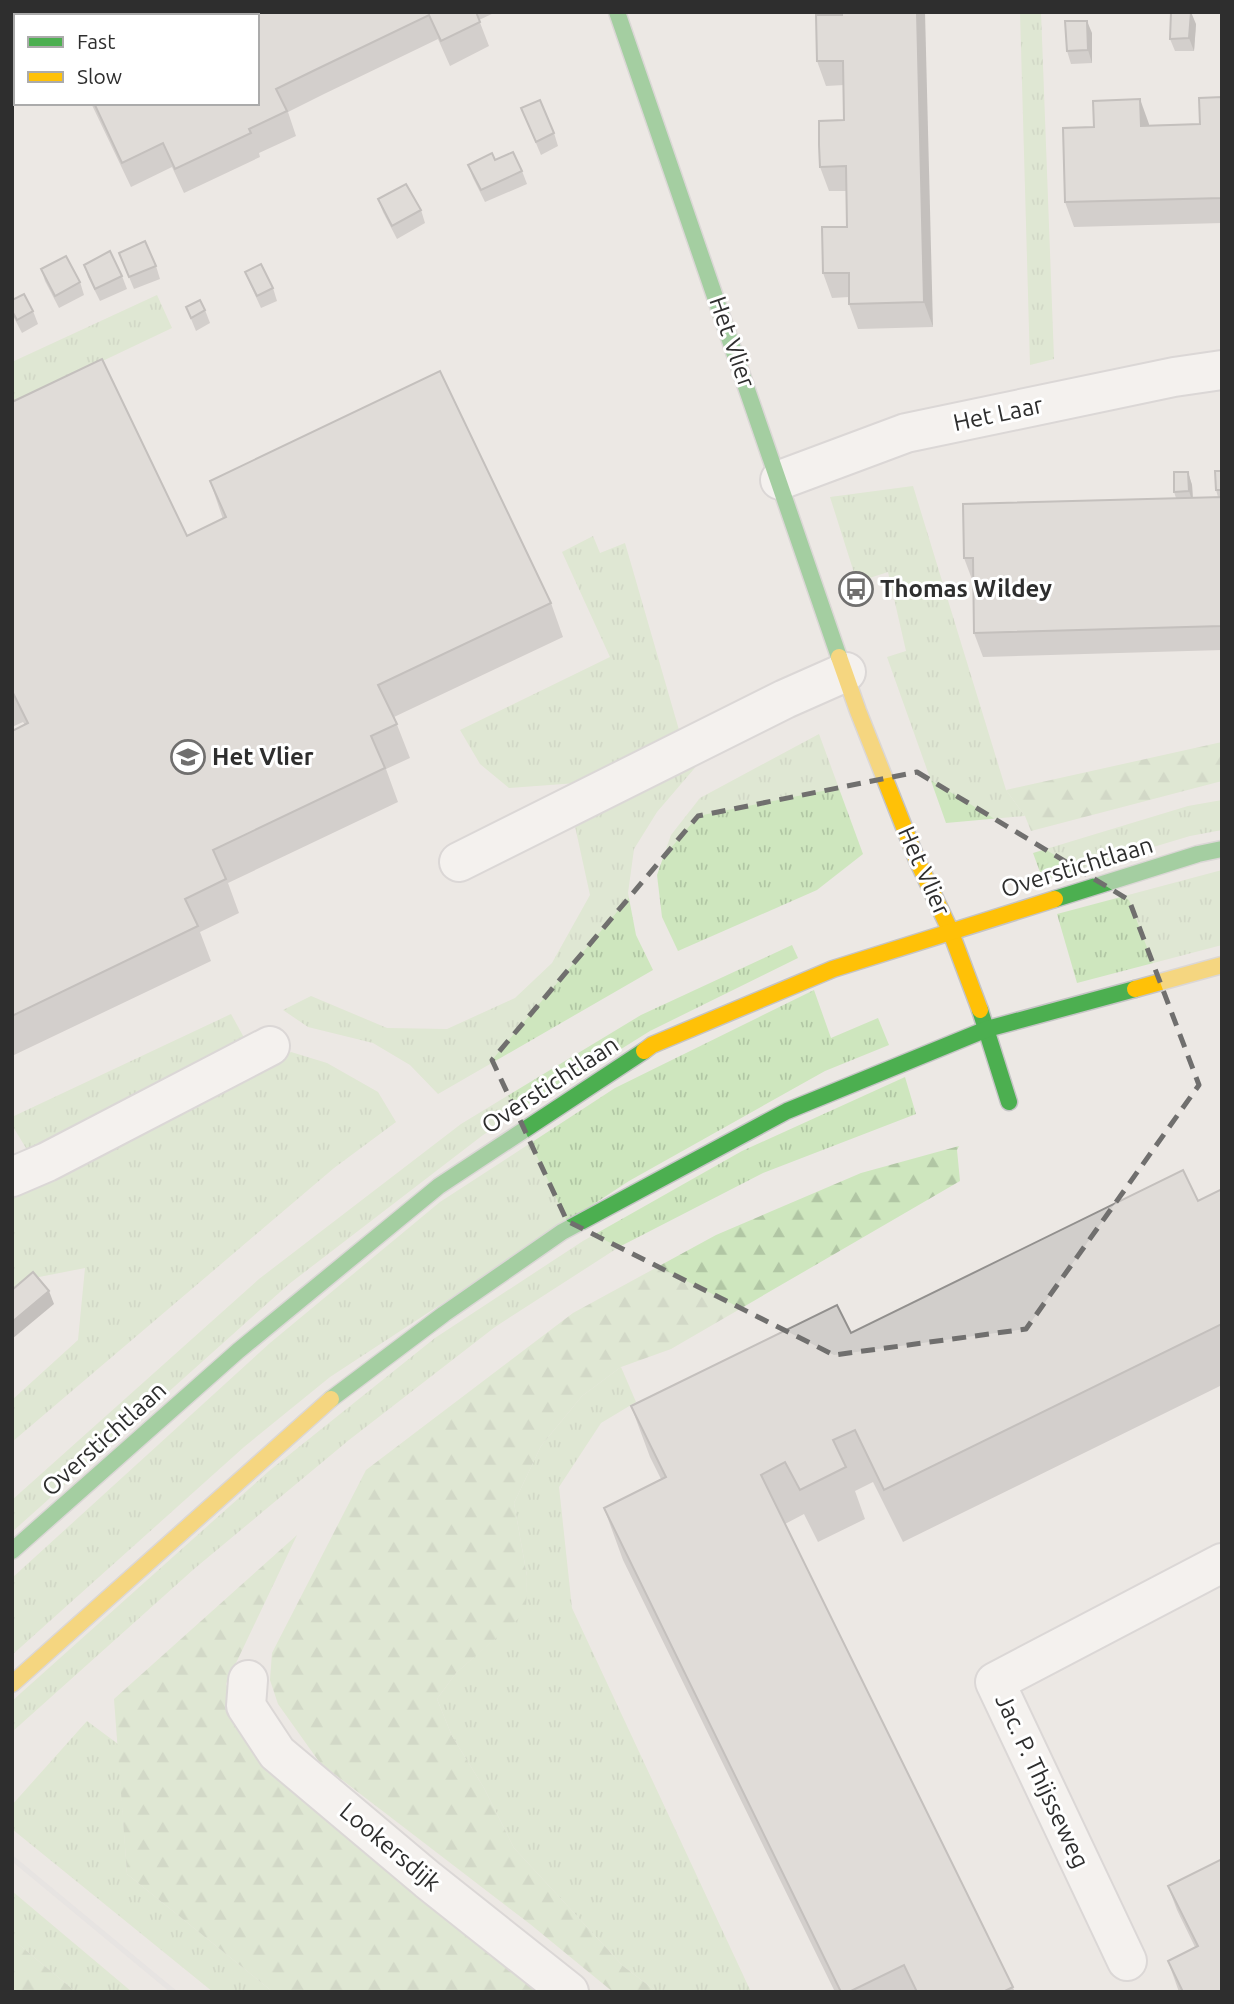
<svg xmlns="http://www.w3.org/2000/svg" width="1234" height="2004" viewBox="0 0 1234 2004" font-family="Ubuntu,sans-serif">
	<defs>
		<pattern id="grass-tufts" width="24" height="20" patternUnits="userSpaceOnUse" patternTransform="scale(1.75)"><rect width="24" height="20" fill="#cee6be"/><path d="M3 7l-1-3M5 7V3M7 7l1-3M15 17l-1-3M17 17v-4M19 17l1-3" fill="none" stroke="#b1c6a4"/></pattern>
		<pattern id="forest-firs" width="22" height="20" patternUnits="userSpaceOnUse" patternTransform="scale(1.75)"><rect width="22" height="20" fill="#cee6be"/><path d="M5 1l3.5 6h-7zM16 11l3.5 6h-7z" fill="#b1c6a4"/></pattern>
	</defs>
	<rect width="100%" height="100%" fill="#ece8e4"/>
	<!-- grass -->
	<g fill="url(#grass-tufts)">
		<path d="M1020,12H1041L1054,359L1030,365Z"/>
		<path d="M157,295L172,328L12,404V362Z"/>
		<path d="M913,486L1006,790L1025,816L946,823L887,657L906,651L888,572L857,582L830,497Z"/>
		<path d="M593,536L600,553L625,543L679,730L577,783L509,788L480,764L460,730L610,657L562,552Z"/>
		<path d="M819,734L863,854L817,890L678,951L662,917L657,875L671,835L700,798Z"/>
		<path d="M705,756L657,812L634,849L628,893L636,935L653,970L438,1094L410,1065L373,1043L308,1027L283,1010L311,996L387,1028L447,1029L515,998L552,963L590,895L573,817Z"/>
		<path d="M1222,800V830L1190,836L1043,880L1033,853L1188,806Z"/>
		<path d="M1222,870V945L1077,983L1057,914Z"/>
		<path d="M792,945L798,958L650,1031L483,1135L289,1284L12,1532V1500L259,1279L461,1124L641,1015Z"/>
		<path d="M814,990L831,1038L878,1018L889,1045L825,1071L629,1181L330,1377L244,1447L12,1655V1578L270,1343L440,1202L615,1088Z"/>
		<path d="M231,1014L247,1043L29,1153L12,1125V1117Z"/>
		<path d="M291,1052L327,1063L378,1092L396,1122L334,1168L12,1442V1400L78,1340L85,1268L39,1277L12,1295V1190L69,1165Z"/>
		<path d="M905,1077L916,1114L763,1173L619,1247L495,1327L349,1440L194,1569L12,1732V1701L269,1471L435,1338L583,1241L742,1151Z"/>
		<path d="M621,1367L636,1402L601,1423L559,1487L572,1608L751,1992H657L623,1966L514,1848L484,1788L452,1736L437,1699L456,1673L525,1612L527,1576L514,1503L541,1446L582,1396Z"/>
		<path d="M87,1721L118,1744L127,1874L273,1992H213L12,1829V1805Z"/>
		<path d="M12,1891L132,1992H76L12,1939Z"/>
	</g>
	<!-- forest -->
	<g fill="url(#forest-firs)">
		<path d="M1222,742V781L1031,831L1025,816L1006,790Z"/>
		<path d="M959,1146L957,1150L960,1181L671,1349L621,1367L582,1396L541,1446L514,1503L527,1576L526,1612L456,1673L437,1699L452,1736L484,1788L514,1848L623,1966L657,1992H613L530,1924L320,1763L278,1704L270,1680L272,1653L366,1470L573,1313L716,1235L861,1173Z"/>
		<path d="M297,1535L226,1684L243,1725L552,1992H273L127,1874L114,1699Z"/>
		<path d="M12,1939L76,1992H12Z"/>
	</g>
	<g fill="none" stroke-linecap="round" stroke-linejoin="round">
		<!-- street casing -->
		<g stroke="#c5c4c5" stroke-width="42">
			<g id="street">
				<path d="M780,480L906,433L1174,377L1222,370"/>
				<path d="M459,862L785,699L846,672"/>
				<path d="M12,1177L47,1162L270,1046"/>
				<path d="M248,1680L246,1706L277,1753L428,1880L569,1992"/>
				<path d="M1127,1961L995,1682L1222,1563"/>
			</g>
		</g>
		<!-- fast casing -->
		<g stroke="#c5c4c5" stroke-width="19">
			<g id="fast">
				<path d="M617,12L839,657"/>
				<path d="M1055,899L1198,854L1222,849"/>
				<path d="M980,1010L1009,1102"/>
				<path d="M331,1399L444,1314L562,1232L787,1111L987,1029L1135,989"/>
				<path d="M12,1551L238,1351L439,1186L644,1051"/>
			</g>
		</g>
		<!-- slow casing -->
		<g stroke="#c5c4c5" stroke-width="19">
			<g id="slow">
				<path d="M839,657L858,711L917,860L950,930L980,1010"/>
				<path d="M1135,989L1222,965"/>
				<path d="M644,1051L652,1045L833,969L1055,899"/>
				<path d="M12,1684L331,1399"/>
			</g>
		</g>
		<!-- street -->
		<use href="#street" stroke="#fcfcfb" stroke-width="38"/>
		<!-- fast -->
		<use href="#fast" stroke="#4caf50" stroke-width="16"/>
		<!-- slow -->
		<use href="#slow" stroke="#ffc107" stroke-width="16"/>
		<!-- rail -->
		<path stroke="#dfdfe1" stroke-width="5" d="M12,1858L174,1992"/>
	</g>
	<!-- wall -->
	<g fill="#b4b1af">
		<path d="M12,12L16,16V80L12,82Z"/>
		<path d="M216,12H496L479,20L489,46L450,66L438,39L324,94L288,112L296,136L259,153L260,157L184,193L172,167L131,187L91,103H257Z"/>
		<path d="M842,15L933,327L858,329L849,304V297L832,298L823,273L847,227L846,191H829L820,167L844,120V85L826,86L817,61Z"/>
		<path d="M1196,24L1194,51H1175L1170,39Z"/>
		<path d="M1092,33V63L1071,64L1067,51Z"/>
		<path d="M1222,97V223L1074,227L1065,202L1094,127L1149,124V125L1200,124Z"/>
		<path d="M521,108L554,133L558,146L541,155Z"/>
		<path d="M495,160L522,171L527,184L485,202L473,178L468,165Z"/>
		<path d="M378,199L421,210L425,223L397,239L383,212Z"/>
		<path d="M119,253L156,266L160,279L134,289Z"/>
		<path d="M84,265L122,276L127,289L100,301L88,277Z"/>
		<path d="M41,269L80,282L84,295L59,308L45,281Z"/>
		<path d="M245,272L273,288L277,301L261,308L250,284Z"/>
		<path d="M12,300L33,311L38,324L22,333L12,314Z"/>
		<path d="M186,307L205,310L210,323L196,331Z"/>
		<path d="M12,402L187,536L223,519L210,481L551,603L563,637L394,717L410,758L386,769L398,802L228,883L239,913L200,932L211,961L12,1056V731L25,725L23,722L12,727Z"/>
		<path d="M1222,471V650L983,657L974,633L973,582L964,558L1176,498L1174,492L1188,472L1192,485L1193,498L1218,497L1216,490Z"/>
		<path d="M1222,1189V1385L903,1542L873,1482L855,1491L865,1519L818,1542L804,1514L785,1524L1015,1992H835L623,1560L604,1508L661,1479L650,1457L631,1406L851,1333L1198,1201Z"/>
		<path d="M1168,1886L1222,1992H1179L1168,1961L1195,1947L1177,1910Z"/>
	</g>
	<!-- shaded-wall -->
	<g fill="#92908e">
		<path d="M917,12H925L933,327L924,302Z"/>
		<path d="M1191,12L1196,24L1194,51L1189,38Z"/>
		<path d="M1087,21L1092,33V63L1088,50Z"/>
		<path d="M1140,99L1149,124L1150,150L1141,126Z"/>
		<path d="M1188,472L1192,485L1193,504L1189,491Z"/>
		<path d="M49,1291L54,1304L12,1339V1322Z"/>
	</g>
	<!-- building -->
	<g fill="#d1cecb" stroke="#92908e" stroke-width="2">
		<path d="M12,12H51L52,16H16V52L12,53Z"/>
		<path d="M219,12H476L480,22L441,41L429,15L315,70L276,89L287,111L249,129L251,133L175,169L163,143L122,163L94,103H257V16H215L220,13Z"/>
		<path d="M842,12H917L924,302L849,304V273H823L822,227H847L846,166L820,167L819,145V121L844,120L843,61H817L816,15H842Z"/>
		<path d="M1171,12H1191L1189,38L1170,39Z"/>
		<path d="M1065,21H1087L1088,50L1067,51Z"/>
		<path d="M1222,97V198L1065,202L1063,128L1094,127L1093,101L1140,99L1141,126L1200,124L1199,98Z"/>
		<path d="M540,100L554,133L536,142L521,108Z"/>
		<path d="M513,152L522,171L481,190L468,165L492,153L495,160Z"/>
		<path d="M406,184L421,210L392,226L378,199Z"/>
		<path d="M145,241L156,266L129,277L119,253Z"/>
		<path d="M110,251L122,276L95,289L84,265Z"/>
		<path d="M66,256L80,282L55,296L41,269Z"/>
		<path d="M261,264L273,288L257,296L245,272Z"/>
		<path d="M24,294L33,311L17,320L12,311V300Z"/>
		<path d="M200,300L205,310L191,318L186,307Z"/>
		<path d="M102,359L187,536L226,517L210,481L440,371L551,603L378,685L397,724L371,736L385,768L213,850L226,879L185,899L198,926L12,1016V731L28,723L12,691V402Z"/>
		<path d="M1215,471H1222V490H1216Z"/>
		<path d="M1174,472H1188L1189,491L1174,492Z"/>
		<path d="M1222,497V626L974,633L973,558H964L963,504Z"/>
		<path d="M1183,1170L1198,1201L1222,1189V1324L884,1490L855,1430L833,1440L846,1467L800,1490L785,1462L761,1475L1013,1987L1003,1992H917L904,1965L849,1992H841L604,1508L666,1477L631,1406L837,1305L851,1333Z"/>
		<path d="M33,1272L49,1291L12,1322V1290Z"/>
		<path d="M1222,1859V1992H1183L1168,1961L1198,1946L1168,1886Z"/>
	</g>
	<!-- marked area -->
	<path d="M0 0H1234V2004H0ZM917,772L1129,900L1199,1085L1026,1329L834,1355L567,1221L492,1060L698,816Z" fill="#ece8e4" fill-opacity=".55" fill-rule="evenodd"/>
	<path fill="none" stroke="#706f6e" stroke-width="5" stroke-dasharray="14 9" stroke-linejoin="round" d="M917,772L1129,900L1199,1085L1026,1329L834,1355L567,1221L492,1060L698,816Z"/>
	<!-- icons -->
	<defs>
		<g id="bus-ring" transform="scale(1.75)"><circle r="9.5" fill="#fff" stroke="#706f6e" stroke-width="1.5"/><path d="M-5-6H5V4H4V6H2V4H-2V6H-4V4H-5ZM-3.5-4V0h7V-4ZM-3.5 1.2v1.5H-2V1.2ZM2 1.2v1.5H3.5V1.2Z" fill="#706f6e"/></g>
		<g id="school-ring" transform="scale(1.75)"><circle r="9.5" fill="#fff" stroke="#706f6e" stroke-width="1.5"/><path d="M0-5L7-2L0 1L-7-2ZM-4 1L0 2.5L4 1V4Q0 6-4 4Z" fill="#706f6e"/></g>
	</defs>
	<g fill-rule="evenodd">
		<use href="#bus-ring" x="856" y="589"/>
		<use href="#school-ring" x="188" y="757"/>
	</g>
	<g text-anchor="middle" stroke-width="6" stroke-linejoin="round" paint-order="stroke">
		<!-- street labels -->
		<g font-size="24" fill="#2e2e2e" stroke="#fff">
			<text transform="translate(732 342) rotate(71)" y="8">Het Vlier</text>
			<text transform="translate(998 414) rotate(-12)" y="8">Het Laar</text>
			<text transform="translate(1077 867) rotate(-17)" y="8">Overstichtlaan</text>
			<text transform="translate(924 871) rotate(66)" y="8">Het Vlier</text>
			<text transform="translate(550 1085) rotate(-33)" y="8">Overstichtlaan</text>
			<text transform="translate(104 1439) rotate(-42)" y="8">Overstichtlaan</text>
			<text transform="translate(1042 1781) rotate(65)" y="8">Jac. P. Thijsseweg</text>
			<text transform="translate(390 1847) rotate(40)" y="8">Lookersdijk</text>
		</g>
		<!-- poi labels -->
		<g font-size="24" font-weight="bold" fill="#2e2e2e" stroke="#fff" text-anchor="start">
			<text x="880" y="597">Thomas Wildey</text>
			<text x="212" y="765">Het Vlier</text>
		</g>
	</g>
	<!-- border -->
	<rect width="1234" height="2004" fill="none" stroke="#2e2e2e" stroke-width="28"/>
	<!-- legend -->
	<rect x="14" y="14" width="245" height="91" fill="#ffffff" stroke="#ababab" stroke-width="2"/>
	<rect x="28" y="37" width="35" height="10" fill="#4caf50" stroke="#ababab" stroke-width="2"/>
	<text x="77" y="49" font-size="21" fill="#2e2e2e">Fast</text>
	<rect x="28" y="72" width="35" height="10" fill="#ffc107" stroke="#ababab" stroke-width="2"/>
	<text x="77" y="84" font-size="21" fill="#2e2e2e">Slow</text>
</svg>
